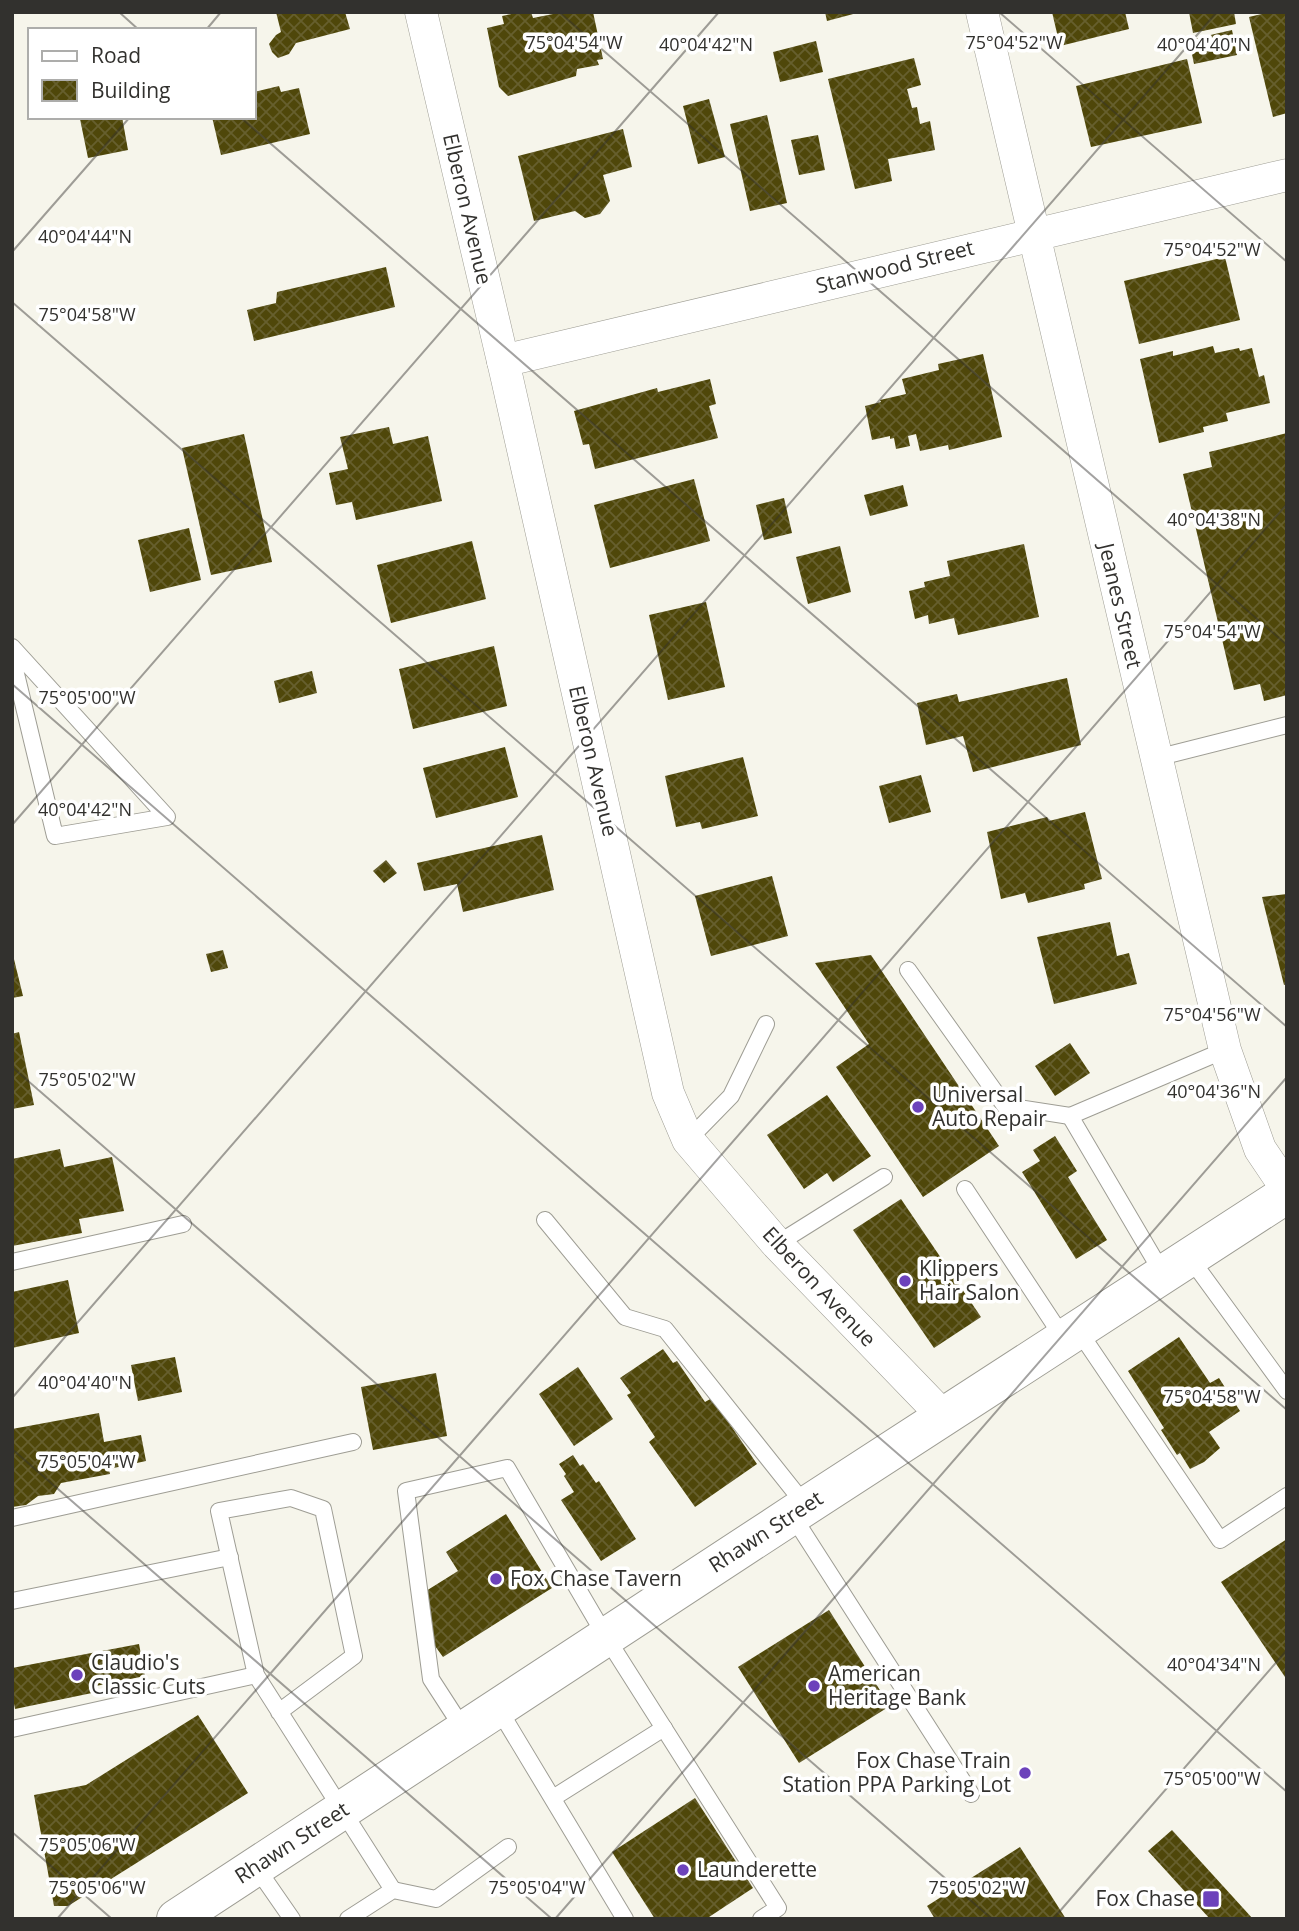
<svg xmlns="http://www.w3.org/2000/svg" width="1299" height="1931" viewBox="0 0 1299 1931" font-family="'Open Sans',sans-serif">
	<defs>
		<pattern id="building-cross-hatch" width="8" height="8" patternUnits="userSpaceOnUse" patternTransform="scale(1.75)"><rect width="8" height="8" fill="#4f470a"/><path d="M0 0l8 8M0 8l8-8" fill="none" stroke="#665f2e"/></pattern>
	</defs>
	<rect width="100%" height="100%" fill="#f6f5eb"/>
	<!-- building -->
	<g fill="url(#building-cross-hatch)">
		<path d="M276,12H345L350,29L296,43L289,54L278,58L272,52L269,44L276,35L281,32Z"/>
		<path d="M521,12H531L533,18L563,12H593L603,59L597,60L599,65L577,69L576,76L508,96L499,87L487,28L504,24L502,16Z"/>
		<path d="M825,12H857V13L827,21Z"/>
		<path d="M1052,12H1125L1129,29L1060,46Z"/>
		<path d="M1189,12H1234L1236,24L1193,33Z"/>
		<path d="M1270,12H1287V113L1273,117L1249,17Z"/>
		<path d="M1232,30L1237,55L1194,64L1189,40Z"/>
		<path d="M816,41L823,72L780,82L773,52Z"/>
		<path d="M914,58L921,85L907,89L912,108L917,107L920,124L930,121L935,150L888,159L892,181L855,189L828,79Z"/>
		<path d="M1187,59L1202,123L1091,147L1076,86Z"/>
		<path d="M279,86L281,92L299,88L310,134L221,155L212,117H254V92Z"/>
		<path d="M709,99L725,157L698,164L683,106Z"/>
		<path d="M767,115L787,203L750,211L730,124Z"/>
		<path d="M87,117H122L128,150L88,158L80,119Z"/>
		<path d="M623,129L632,167L603,175L610,201L600,214L585,218L575,211L534,221L518,156Z"/>
		<path d="M818,135L825,170L799,175L791,140Z"/>
		<path d="M1225,257L1240,320L1139,344L1124,281Z"/>
		<path d="M386,267L395,307L254,341L247,310L276,303L277,292Z"/>
		<path d="M1213,346L1215,353L1239,348L1240,351L1252,348L1259,377L1264,375L1270,403L1226,413L1228,421L1203,427L1204,432L1159,443L1140,359L1173,351V356Z"/>
		<path d="M983,354L1002,437L949,450L948,445L920,451L916,434L908,436L910,446L896,449L894,438L890,439V436L872,440L865,406L881,402L880,400L906,394L902,379L939,370L938,364Z"/>
		<path d="M710,379L716,404L709,406L718,438L595,469L589,444L583,445L574,411L657,388L658,392Z"/>
		<path d="M389,427L393,444L428,436L442,501L356,520L352,502L336,505L329,473L348,469L340,437Z"/>
		<path d="M1287,433V695L1264,701L1260,684L1234,690L1183,474L1212,467L1209,452Z"/>
		<path d="M244,434L272,562L211,575L182,448Z"/>
		<path d="M694,479L710,541L610,568L594,505Z"/>
		<path d="M903,485L908,506L870,516L864,495Z"/>
		<path d="M784,498L792,533L764,540L756,505Z"/>
		<path d="M189,528L201,580L150,592L138,540Z"/>
		<path d="M472,541L486,599L391,623L377,565Z"/>
		<path d="M1024,544L1039,617L958,635L954,618L929,624L928,615L915,619L909,591L925,587L924,582L950,576L947,561Z"/>
		<path d="M840,546L851,592L808,604L796,557Z"/>
		<path d="M706,602L725,687L668,700L649,615Z"/>
		<path d="M494,646L507,706L413,729L399,669Z"/>
		<path d="M312,671L317,693L279,703L274,681Z"/>
		<path d="M1067,678L1081,745L973,772L963,736L926,745L917,703L957,694L959,702Z"/>
		<path d="M505,747L518,797L436,818L423,768Z"/>
		<path d="M743,757L758,816L702,829L700,822L676,827L665,776Z"/>
		<path d="M921,775L931,812L889,823L879,786Z"/>
		<path d="M1085,812L1102,879L1084,884L1085,889L1028,903L1025,893L1001,899L987,832L1047,817L1049,821Z"/>
		<path d="M542,835L554,890L463,912L457,884L424,891L417,863Z"/>
		<path d="M386,860L397,873L384,883L373,871Z"/>
		<path d="M772,876L788,936L711,956L695,896Z"/>
		<path d="M1287,894V984L1284,985L1262,897Z"/>
		<path d="M1110,922L1117,956L1129,953L1137,984L1054,1004L1037,937Z"/>
		<path d="M223,950L228,968L211,972L206,954Z"/>
		<path d="M12,951L23,996L12,998Z"/>
		<path d="M871,955L999,1146L923,1197L836,1067L869,1044L815,963Z"/>
		<path d="M19,1032L34,1105L12,1109V1034Z"/>
		<path d="M1070,1043L1090,1073L1055,1096L1035,1066Z"/>
		<path d="M827,1095L871,1156L833,1182L827,1173L804,1189L767,1135Z"/>
		<path d="M1055,1136L1077,1171L1068,1177L1107,1240L1076,1259L1022,1172L1040,1161L1033,1150Z"/>
		<path d="M60,1149L64,1167L112,1157L124,1211L79,1219L82,1233L12,1246V1159Z"/>
		<path d="M901,1199L981,1317L934,1348L853,1230Z"/>
		<path d="M68,1280L79,1333L12,1348V1292Z"/>
		<path d="M1179,1337L1210,1383L1219,1378L1240,1411L1209,1432L1220,1448L1204,1462L1190,1469L1180,1453L1177,1455L1161,1430L1164,1428L1128,1371Z"/>
		<path d="M663,1349L673,1363L677,1361L705,1402L712,1398L757,1464L695,1507L649,1442L655,1437L627,1395L631,1393L620,1378Z"/>
		<path d="M175,1357L182,1392L138,1401L131,1365Z"/>
		<path d="M578,1367L613,1419L574,1446L539,1394Z"/>
		<path d="M436,1373L447,1436L373,1450L361,1387Z"/>
		<path d="M99,1413L104,1442L141,1435L146,1461L109,1469L110,1474L61,1483L54,1494L38,1496L26,1505L12,1507V1429Z"/>
		<path d="M573,1455L580,1466L583,1464L596,1483L599,1481L636,1539L601,1561L561,1500L574,1492L564,1476L566,1474L559,1464Z"/>
		<path d="M506,1514L552,1588L443,1657L435,1646L426,1591L458,1571L446,1552Z"/>
		<path d="M1287,1539V1680L1221,1582Z"/>
		<path d="M829,1610L890,1706L799,1763L738,1667Z"/>
		<path d="M139,1644L145,1676L91,1687L92,1693L15,1709L12,1693V1668Z"/>
		<path d="M198,1715L248,1793L68,1906H54L34,1795L86,1785Z"/>
		<path d="M695,1798L753,1888L706,1919H655L612,1852Z"/>
		<path d="M1172,1830L1253,1919H1210L1148,1851Z"/>
		<path d="M1020,1847L1066,1919H935L927,1906Z"/>
	</g>
	<g fill="none" stroke-linecap="round" stroke-linejoin="round">
		<!-- service casing -->
		<g stroke="#9e9d94" stroke-width="18">
			<g id="service">
				<path d="M12,647L167,817L55,836L12,657"/>
				<path d="M1156,758L1287,725"/>
				<path d="M908,970L1005,1106L1070,1116"/>
				<path d="M688,1140L731,1096L766,1024"/>
				<path d="M965,1189L1064,1339"/>
				<path d="M545,1220L625,1317L665,1329L806,1506"/>
				<path d="M777,1244L884,1177"/>
				<path d="M1190,1258L1287,1391"/>
				<path d="M12,1262L183,1224"/>
				<path d="M1163,1274L1070,1116L1225,1050"/>
				<path d="M1078,1330L1220,1540L1287,1496"/>
				<path d="M792,1515L971,1794"/>
				<path d="M12,1518L353,1442"/>
				<path d="M12,1601L230,1557"/>
				<path d="M498,1708L625,1919"/>
				<path d="M279,1712L354,1656L323,1509L291,1498L219,1511L256,1675L393,1890"/>
				<path d="M12,1729L256,1675"/>
				<path d="M464,1730L431,1679L406,1491L507,1468L606,1637L778,1908L761,1919"/>
				<path d="M553,1798L664,1728"/>
				<path d="M256,1867L292,1919"/>
				<path d="M348,1919L393,1890L436,1899L508,1847"/>
			</g>
		</g>
		<!-- minor casing -->
		<g stroke="#9e9d94" stroke-width="33">
			<g id="minor">
				<path d="M421,12L506,374L668,1093L688,1140L777,1244L944,1417"/>
				<path d="M982,12L1225,1050L1260,1149L1287,1189"/>
				<path d="M503,361L1287,175"/>
			</g>
		</g>
		<!-- secondary casing -->
		<g stroke="#9e9d94" stroke-width="40">
			<path id="secondary" d="M176,1919L792,1515L1287,1194"/>
		</g>
		<!-- service -->
		<use href="#service" stroke="#fff" stroke-width="16"/>
		<!-- minor -->
		<use href="#minor" stroke="#fff" stroke-width="32"/>
		<!-- secondary -->
		<use href="#secondary" stroke="#fff" stroke-width="38"/>
	</g>
	<!-- ticks -->
	<path fill="none" stroke="#32312e" stroke-width="2" stroke-opacity="0.45" d="M119,12L139,30M559,12L1287,645M999,12L1287,262M206,30L221,12M240,117L1287,1027M12,252L130,117M12,302L1287,1410M12,684L1287,1792M12,825L719,12M12,1067L992,1919M12,1398L1217,12M12,1449L552,1919M12,1832L112,1919M57,1919L1287,504M555,1919L1287,1077M1053,1919L1287,1650"/>
	<!-- markers -->
	<g fill="#6c42bb" stroke="#fff" stroke-width="2.5">
		<circle cx="918" cy="1107" r="7"/>
		<circle cx="905" cy="1281" r="7"/>
		<circle cx="496" cy="1579" r="7"/>
		<circle cx="77" cy="1675" r="7"/>
		<circle cx="814" cy="1686" r="7"/>
		<circle cx="1025" cy="1773" r="7"/>
		<circle cx="683" cy="1870" r="7"/>
		<rect x="1202" y="1890" width="18" height="18" rx="3.5"/>
	</g>
	<g text-anchor="middle" stroke-width="7" stroke-linejoin="round" paint-order="stroke">
		<!-- street labels -->
		<g font-size="21" fill="#32312e" stroke="#fff">
			<text transform="translate(467 209) rotate(77)" y="7">Elberon Avenue</text>
			<text transform="translate(895 267) rotate(-14)" y="7">Stanwood Street</text>
			<text transform="translate(1120 606) rotate(77)" y="7">Jeanes Street</text>
			<text transform="translate(593 761) rotate(77)" y="7">Elberon Avenue</text>
			<text transform="translate(819 1287) rotate(47)" y="7">Elberon Avenue</text>
			<text transform="translate(766 1532) rotate(-33)" y="7">Rhawn Street</text>
			<text transform="translate(292 1843) rotate(-33)" y="7">Rhawn Street</text>
		</g>
		<!-- poi labels -->
		<g font-size="21" fill="#32312e" stroke="#fff" text-anchor="start">
			<text x="932" y="1102">Universal<tspan x="932" dy="24">Auto Repair</tspan></text>
			<text x="919" y="1276">Klippers<tspan x="919" dy="24">Hair Salon</tspan></text>
			<text x="510" y="1586">Fox Chase Tavern</text>
			<text x="91" y="1670">Claudio's<tspan x="91" dy="24">Classic Cuts</tspan></text>
			<text x="828" y="1681">American<tspan x="828" dy="24">Heritage Bank</tspan></text>
			<text x="1011" y="1768" text-anchor="end">Fox Chase Train<tspan x="1011" dy="24">Station PPA Parking Lot</tspan></text>
			<text x="697" y="1877">Launderette</text>
			<text x="1195" y="1906" text-anchor="end">Fox Chase</text>
		</g>
	</g>
	<g font-size="18" text-anchor="middle" fill="#32312e" stroke="#fff" stroke-width="7" stroke-linejoin="round" paint-order="stroke">
		<text x="574" y="49">75°04'54"W</text>
		<text x="1014" y="49">75°04'52"W</text>
		<text x="706" y="51">40°04'42"N</text>
		<text x="1204" y="51">40°04'40"N</text>
		<text x="85" y="243">40°04'44"N</text>
		<text x="1212" y="256">75°04'52"W</text>
		<text x="87" y="321">75°04'58"W</text>
		<text x="1214" y="526">40°04'38"N</text>
		<text x="1212" y="638">75°04'54"W</text>
		<text x="87" y="704">75°05'00"W</text>
		<text x="85" y="816">40°04'42"N</text>
		<text x="1212" y="1021">75°04'56"W</text>
		<text x="87" y="1086">75°05'02"W</text>
		<text x="1214" y="1098">40°04'36"N</text>
		<text x="85" y="1389">40°04'40"N</text>
		<text x="1212" y="1403">75°04'58"W</text>
		<text x="87" y="1468">75°05'04"W</text>
		<text x="1214" y="1671">40°04'34"N</text>
		<text x="1212" y="1785">75°05'00"W</text>
		<text x="87" y="1851">75°05'06"W</text>
		<text x="97" y="1894">75°05'06"W</text>
		<text x="537" y="1894">75°05'04"W</text>
		<text x="977" y="1894">75°05'02"W</text>
	</g>
	<!-- border -->
	<rect width="1299" height="1931" fill="none" stroke="#32312e" stroke-width="28"/>
	<!-- legend -->
	<rect x="28" y="28" width="228" height="91" fill="#ffffff" stroke="#adadab" stroke-width="2"/>
	<rect x="42" y="51" width="35" height="10" fill="#ffffff" stroke="#adadab" stroke-width="2"/>
	<text x="91" y="63" font-size="21" fill="#32312e">Road</text>
	<rect x="42" y="80" width="35" height="21" fill="url(#building-cross-hatch)" stroke="#adadab" stroke-width="2"/>
	<text x="91" y="98" font-size="21" fill="#32312e">Building</text>
</svg>
